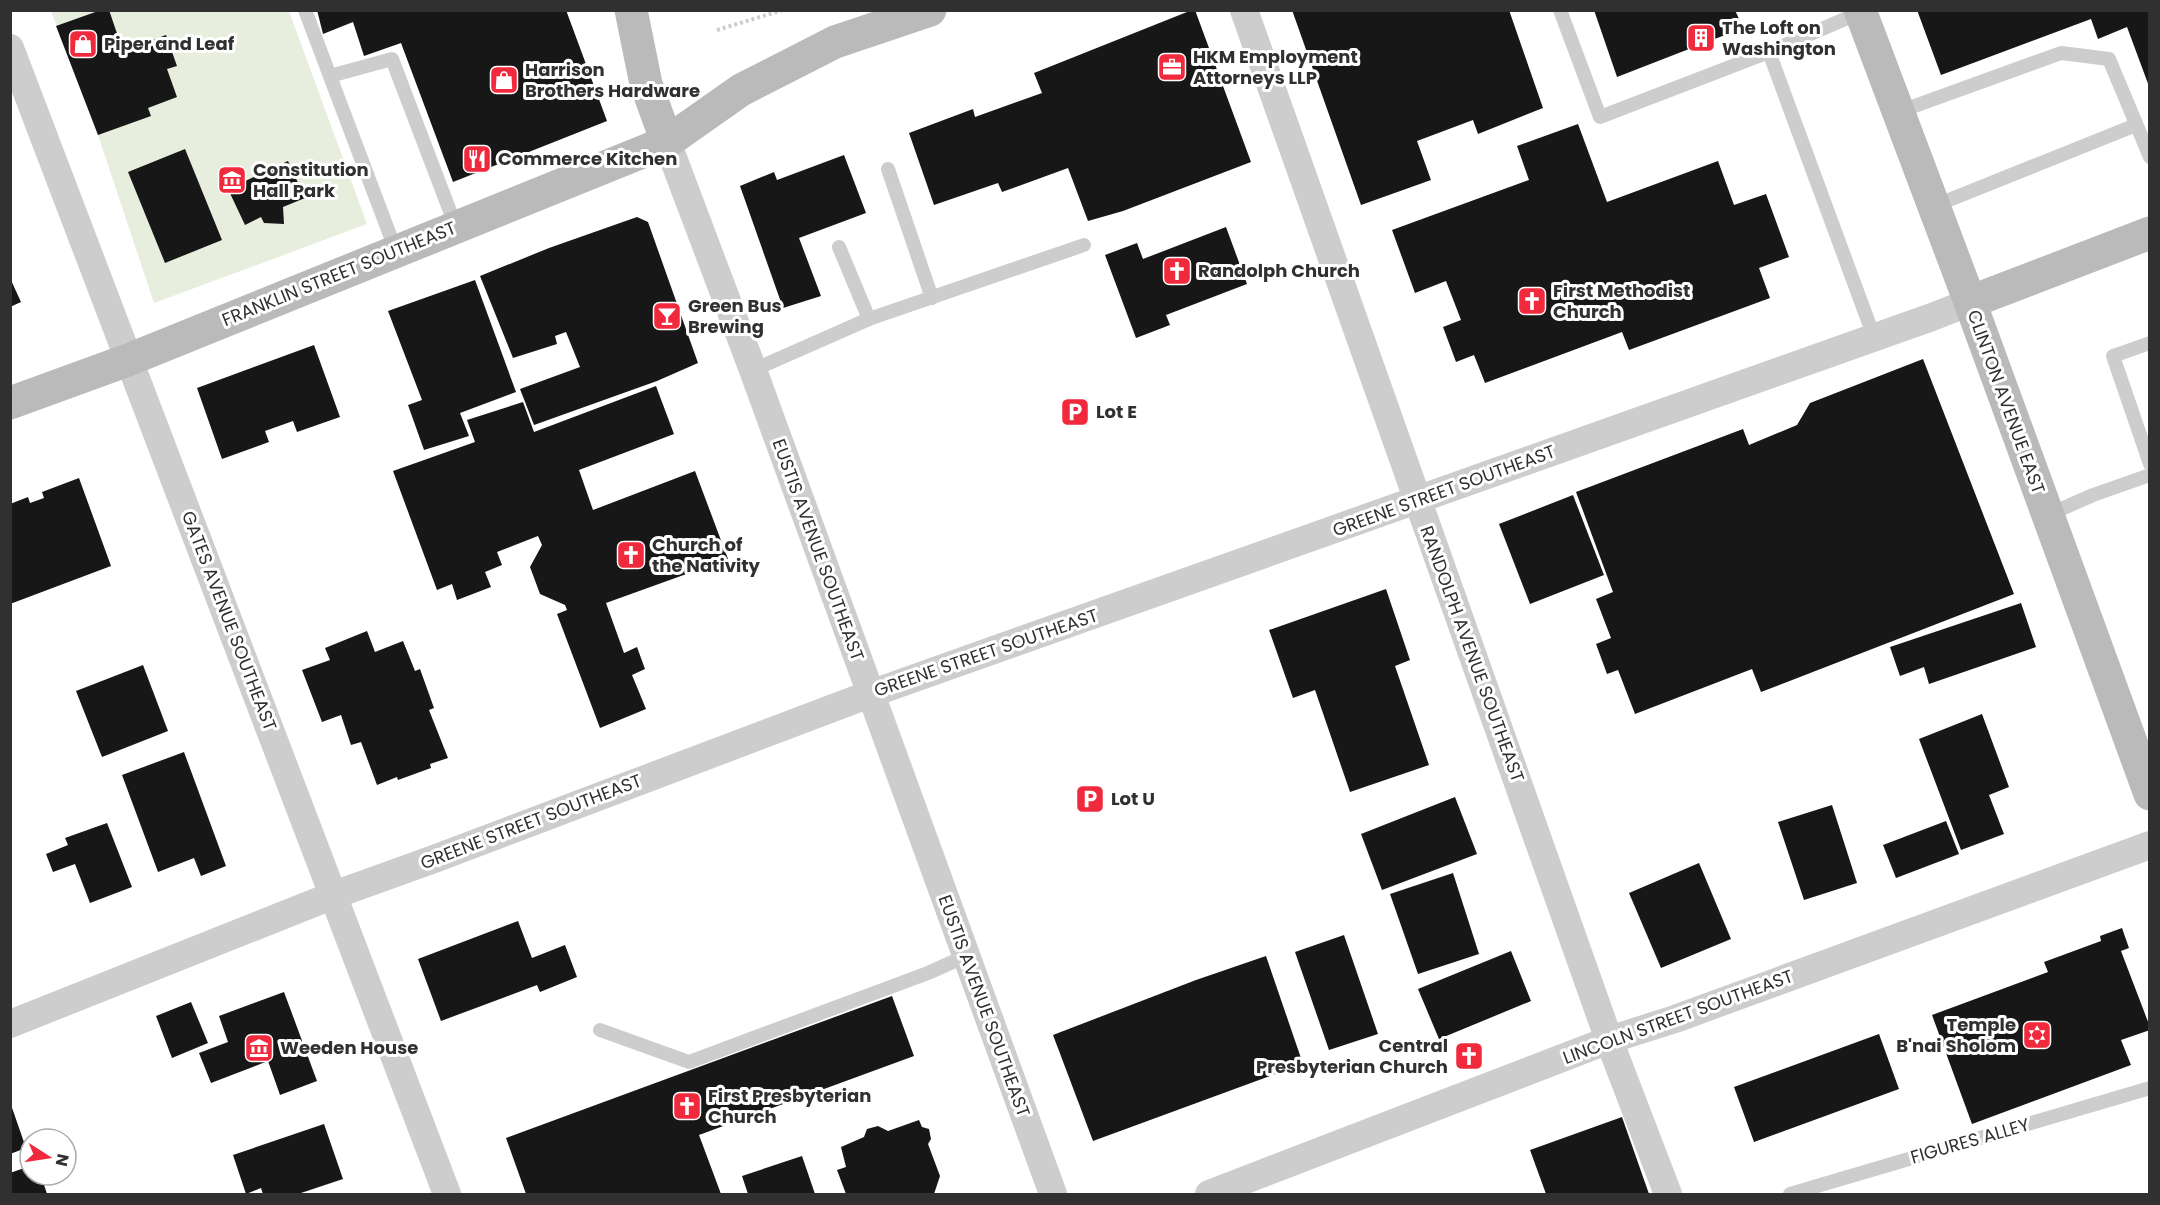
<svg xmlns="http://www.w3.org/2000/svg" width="2160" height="1205" viewBox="0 0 2160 1205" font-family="Poppins,sans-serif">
	<rect width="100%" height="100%" fill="#fff"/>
	<!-- green -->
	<path fill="#e7eedd" d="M51,11H289L367,224L154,303L98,135Z"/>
	<!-- building -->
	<g fill="#171717">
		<path d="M101,10H109L123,51L166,35L177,66L167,69L177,97L148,108L151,116L98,135L56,26Z"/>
		<path d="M317,10H566L607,121L453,182L401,43L364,56L353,22L323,34Z"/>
		<path d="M1192,10H1195L1251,162L1123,211L1088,221L1068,168L1002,192L998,183L934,205L909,133L973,109L975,117L1042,93L1034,73Z"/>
		<path d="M1292,10H1509L1543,108L1478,134L1473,120L1417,141L1431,180L1361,205Z"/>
		<path d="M1594,10H1735L1743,28L1617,77Z"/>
		<path d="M1917,10H2150V89L2127,27L2098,39L2091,19L1941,75Z"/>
		<path d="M1578,124L1607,202L1718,161L1734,205L1766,194L1789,257L1759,268L1770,298L1629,350L1622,332L1485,383L1474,355L1456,362L1443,327L1461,320L1446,281L1415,293L1392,230L1529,180L1517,146Z"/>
		<path d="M185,149L222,240L165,263L128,172Z"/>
		<path d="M844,155L866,213L799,238L821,296L783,308L740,186L774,172L777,180Z"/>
		<path d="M288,161L305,198L283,207L284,224L264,223L261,217L245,225L228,189Z"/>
		<path d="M637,217L648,222L698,363L657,381L534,425L520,389L580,367L566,332L555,336L557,344L513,358L480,276L549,248Z"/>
		<path d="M1226,227L1247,284L1166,315L1170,325L1136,338L1105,255L1137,243L1143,259Z"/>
		<path d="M10,278L21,302L10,307Z"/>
		<path d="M475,280L516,392L460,413L469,436L424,450L408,405L422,400L388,311Z"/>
		<path d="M314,345L340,417L297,432L293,421L265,431L269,442L222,459L197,388Z"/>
		<path d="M1923,359L2014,594L1761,692L1752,669L1635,714L1618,670L1607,674L1596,644L1611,638L1596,599L1613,592L1576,492L1743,429L1749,445L1797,425L1810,403Z"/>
		<path d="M656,386L674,434L579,470L593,510L695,471L728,559L606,603L624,653L637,647L645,669L632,675L646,709L600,728L557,614L567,610L565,605L540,594L530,567L542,545L538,536L497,552L502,565L485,572L491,587L457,600L452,584L437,590L393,471L475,442L467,420L523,402L534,432Z"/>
		<path d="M79,478L111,566L10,604V504L28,497L30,503L44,498L42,492Z"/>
		<path d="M1573,495L1604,575L1530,604L1499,524Z"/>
		<path d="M1386,589L1410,660L1395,666L1429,765L1350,792L1315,690L1293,698L1269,630Z"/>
		<path d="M2021,603L2036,647L1929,684L1924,667L1900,676L1890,647Z"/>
		<path d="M367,631L375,652L403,641L415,671L420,669L434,708L429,710L448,758L430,764L431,768L398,780L397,777L377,785L361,742L351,745L341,715L322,722L302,670L330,660L325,648Z"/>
		<path d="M143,665L168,731L102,757L76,691Z"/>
		<path d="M1982,714L2009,787L1989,795L2004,834L1961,850L1919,739Z"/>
		<path d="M184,752L226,866L201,876L194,858L158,872L122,775Z"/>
		<path d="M1455,797L1477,854L1382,890L1361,834Z"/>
		<path d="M1832,805L1857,883L1804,900L1778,822Z"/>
		<path d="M1946,821L1959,854L1896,878L1883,845Z"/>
		<path d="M107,823L132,887L90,903L75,864L53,872L46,854L68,845L65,838Z"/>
		<path d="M1699,863L1731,939L1661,968L1629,893Z"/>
		<path d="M1453,873L1479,954L1418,974L1390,894Z"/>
		<path d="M518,921L532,958L565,945L577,977L540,992L537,985L441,1021L418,959Z"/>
		<path d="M2122,928L2129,948L2121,951L2150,1027V1030L2121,1040L2131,1065L1972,1124L1932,1015L2048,972L2044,962L2101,941L2100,936Z"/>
		<path d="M1344,935L1378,1034L1329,1050L1295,952Z"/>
		<path d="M1511,951L1531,1001L1439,1039L1418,989Z"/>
		<path d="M1266,956L1303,1064L1093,1141L1053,1035L1196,980Z"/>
		<path d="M284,992L317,1081L280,1095L268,1061L211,1083L199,1053L228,1042L219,1016Z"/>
		<path d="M892,996L914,1056L699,1135L721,1194H526L506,1138Z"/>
		<path d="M191,1002L208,1043L172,1058L156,1016Z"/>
		<path d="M1879,1034L1899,1089L1754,1142L1734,1087Z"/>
		<path d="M10,1102L26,1148L10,1154Z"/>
		<path d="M1622,1117L1649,1194H1546L1530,1150Z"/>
		<path d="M919,1120L922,1127L929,1129L931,1139L928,1144L940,1176L934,1194H846L837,1170L846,1167L841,1147L864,1137L867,1129L878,1126L888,1131Z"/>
		<path d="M324,1124L343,1179L298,1194H263L261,1188L246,1194L233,1155Z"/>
		<path d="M802,1156L815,1194H748L742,1176Z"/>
		<path d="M30,1166V1175H41L47,1194H10V1173Z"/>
	</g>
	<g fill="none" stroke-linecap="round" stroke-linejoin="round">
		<!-- path -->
		<path stroke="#cdcdcd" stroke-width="4" stroke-dasharray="3 3" stroke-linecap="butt" d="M717,30L783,10"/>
		<!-- lane -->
		<g stroke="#cdcdcd" stroke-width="14">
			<path d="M305,10L396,251"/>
			<path d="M1560,10L1600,117L1769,52L1861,12"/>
			<path d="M1769,52L1874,337"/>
			<path d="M330,76L392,59L456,227"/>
			<path d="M1898,112L2061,53L2109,59L2150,157"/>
			<path d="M888,169L932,298"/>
			<path d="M1934,206L2136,125"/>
			<path d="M839,247L869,319"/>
			<path d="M2150,343L2113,356L2150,464"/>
			<path d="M753,370L869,319L1084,245"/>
			<path d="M2048,515L2093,495L2150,475"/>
			<path d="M600,1030L689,1062L928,973L966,956"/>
			<path d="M1790,1194L2150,1088"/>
		</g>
		<!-- street -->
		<g stroke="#cdcdcd" stroke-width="28">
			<path d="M1244,10L1609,1040L1668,1194"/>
			<path d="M10,48L447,1194"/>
			<path d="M667,142L753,370L1053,1194"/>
			<path d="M10,1024L334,895L434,859L870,694L1932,317L1970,302"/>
			<path d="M1209,1194L1609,1040L1675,1019L2150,845"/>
		</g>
		<!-- secondary -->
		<g stroke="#bababa" stroke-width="33">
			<path d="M631,10L646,84L667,142"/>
			<path d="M1860,10L1970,302L2150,794"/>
			<path d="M1970,302L2150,233"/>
			<path d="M10,403L128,360L667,142L741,90L835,42L930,10"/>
		</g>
	</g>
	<!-- icons -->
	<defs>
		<g id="building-square" transform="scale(1.5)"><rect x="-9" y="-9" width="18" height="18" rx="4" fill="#f0293d" stroke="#fff"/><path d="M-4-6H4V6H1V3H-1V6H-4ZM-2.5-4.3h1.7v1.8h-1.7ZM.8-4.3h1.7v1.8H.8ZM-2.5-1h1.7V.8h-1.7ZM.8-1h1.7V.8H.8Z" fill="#fff"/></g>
		<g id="shop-square" transform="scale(1.5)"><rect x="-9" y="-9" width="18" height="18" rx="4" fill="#f0293d" stroke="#fff"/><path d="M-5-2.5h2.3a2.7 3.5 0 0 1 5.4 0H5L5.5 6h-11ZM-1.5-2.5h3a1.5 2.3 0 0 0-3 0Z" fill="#fff"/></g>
		<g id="office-square" transform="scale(1.5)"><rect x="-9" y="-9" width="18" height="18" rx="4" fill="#f0293d" stroke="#fff"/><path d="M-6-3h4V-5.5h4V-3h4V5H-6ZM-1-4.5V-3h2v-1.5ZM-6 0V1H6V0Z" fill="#fff"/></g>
		<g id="restaurant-square" transform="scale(1.5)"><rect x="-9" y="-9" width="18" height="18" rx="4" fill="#f0293d" stroke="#fff"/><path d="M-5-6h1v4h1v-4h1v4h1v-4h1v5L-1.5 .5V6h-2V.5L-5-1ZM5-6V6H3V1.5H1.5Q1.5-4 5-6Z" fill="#fff"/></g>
		<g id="museum-square" transform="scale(1.5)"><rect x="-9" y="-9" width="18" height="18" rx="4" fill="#f0293d" stroke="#fff"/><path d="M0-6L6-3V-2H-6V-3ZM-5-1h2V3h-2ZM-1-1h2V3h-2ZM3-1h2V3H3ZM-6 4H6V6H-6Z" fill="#fff"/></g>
		<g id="church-square" transform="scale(1.5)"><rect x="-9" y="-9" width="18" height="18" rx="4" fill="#f0293d" stroke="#fff"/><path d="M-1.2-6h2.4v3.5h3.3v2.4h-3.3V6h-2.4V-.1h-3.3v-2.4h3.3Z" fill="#fff"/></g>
		<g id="bar-square" transform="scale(1.5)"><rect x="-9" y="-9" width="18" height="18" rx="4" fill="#f0293d" stroke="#fff"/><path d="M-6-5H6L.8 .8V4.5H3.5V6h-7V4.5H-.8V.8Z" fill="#fff"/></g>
		<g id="parking-square" transform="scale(1.5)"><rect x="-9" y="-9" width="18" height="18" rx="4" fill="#f0293d" stroke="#fff"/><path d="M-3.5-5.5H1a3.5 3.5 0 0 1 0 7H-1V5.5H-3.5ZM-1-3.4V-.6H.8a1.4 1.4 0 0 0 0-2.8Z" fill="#fff"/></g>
		<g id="synagogue-square" transform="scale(1.5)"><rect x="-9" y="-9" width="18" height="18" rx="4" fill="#f0293d" stroke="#fff"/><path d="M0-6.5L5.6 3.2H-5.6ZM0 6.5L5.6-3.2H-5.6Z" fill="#fff"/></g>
	</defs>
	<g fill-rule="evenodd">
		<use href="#building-square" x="1701" y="38"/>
		<use href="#shop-square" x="83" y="44"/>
		<use href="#office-square" x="1172" y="67"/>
		<use href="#shop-square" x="504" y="80"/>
		<use href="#restaurant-square" x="477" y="159"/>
		<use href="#museum-square" x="232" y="180"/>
		<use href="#church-square" x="1177" y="271"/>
		<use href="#church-square" x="1532" y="301"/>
		<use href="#bar-square" x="667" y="316"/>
		<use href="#parking-square" x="1075" y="412"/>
		<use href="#church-square" x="631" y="555"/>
		<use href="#parking-square" x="1090" y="799"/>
		<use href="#synagogue-square" x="2037" y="1035"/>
		<use href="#museum-square" x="259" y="1048"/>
		<use href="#church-square" x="1469" y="1056"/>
		<use href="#church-square" x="687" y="1106"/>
	</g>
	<g text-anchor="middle" stroke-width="6" stroke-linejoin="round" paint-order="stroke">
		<!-- poi labels -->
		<g font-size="18" font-weight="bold" fill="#303030" stroke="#fff" text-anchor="start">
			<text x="1722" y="34">The Loft on<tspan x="1722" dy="21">Washington</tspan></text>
			<text x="104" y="50">Piper and Leaf</text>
			<text x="1193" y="63">HKM Employment<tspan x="1193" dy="21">Attorneys LLP</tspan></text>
			<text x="525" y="76">Harrison<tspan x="525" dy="21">Brothers Hardware</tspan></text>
			<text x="498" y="165">Commerce Kitchen</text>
			<text x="253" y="176">Constitution<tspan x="253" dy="21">Hall Park</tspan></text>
			<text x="1198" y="277">Randolph Church</text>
			<text x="1553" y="297">First Methodist<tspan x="1553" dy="21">Church</tspan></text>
			<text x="688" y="312">Green Bus<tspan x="688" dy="21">Brewing</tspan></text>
			<text x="1096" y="418">Lot E</text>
			<text x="652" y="551">Church of<tspan x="652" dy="21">the Nativity</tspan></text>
			<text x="1111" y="805">Lot U</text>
			<text x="2016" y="1031" text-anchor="end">Temple<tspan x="2016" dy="21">B'nai Sholom</tspan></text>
			<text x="1448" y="1052" text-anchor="end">Central<tspan x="1448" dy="21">Presbyterian Church</tspan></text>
			<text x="280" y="1054">Weeden House</text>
			<text x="708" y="1102">First Presbyterian<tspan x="708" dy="21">Church</tspan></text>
		</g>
		<!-- street labels -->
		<g font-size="18" fill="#303030" stroke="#fff">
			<text transform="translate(339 274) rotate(-22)" y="6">FRANKLIN STREET SOUTHEAST</text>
			<text transform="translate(2006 402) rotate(70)" y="6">CLINTON AVENUE EAST</text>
			<text transform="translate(1444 491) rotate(-20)" y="6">GREENE STREET SOUTHEAST</text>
			<text transform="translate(818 550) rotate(70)" y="6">EUSTIS AVENUE SOUTHEAST</text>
			<text transform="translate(229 621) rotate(69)" y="6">GATES AVENUE SOUTHEAST</text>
			<text transform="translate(986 653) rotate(-19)" y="6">GREENE STREET SOUTHEAST</text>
			<text transform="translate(1472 654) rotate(70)" y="6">RANDOLPH AVENUE SOUTHEAST</text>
			<text transform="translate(531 822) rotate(-21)" y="6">GREENE STREET SOUTHEAST</text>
			<text transform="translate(984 1006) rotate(70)" y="6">EUSTIS AVENUE SOUTHEAST</text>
			<text transform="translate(1678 1017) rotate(-20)" y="6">LINCOLN STREET SOUTHEAST</text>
			<text transform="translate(1970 1141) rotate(-16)" y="6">FIGURES ALLEY</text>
		</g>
	</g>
	<!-- border -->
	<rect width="2160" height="1205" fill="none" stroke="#303030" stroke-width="24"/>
	<!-- north arrow -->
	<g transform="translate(48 1157) rotate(102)"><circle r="28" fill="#ffffff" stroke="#acacac" stroke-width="1.5"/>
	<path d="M0-4.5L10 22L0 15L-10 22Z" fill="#f0293d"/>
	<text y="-9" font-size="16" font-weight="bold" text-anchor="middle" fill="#303030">N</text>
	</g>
</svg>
